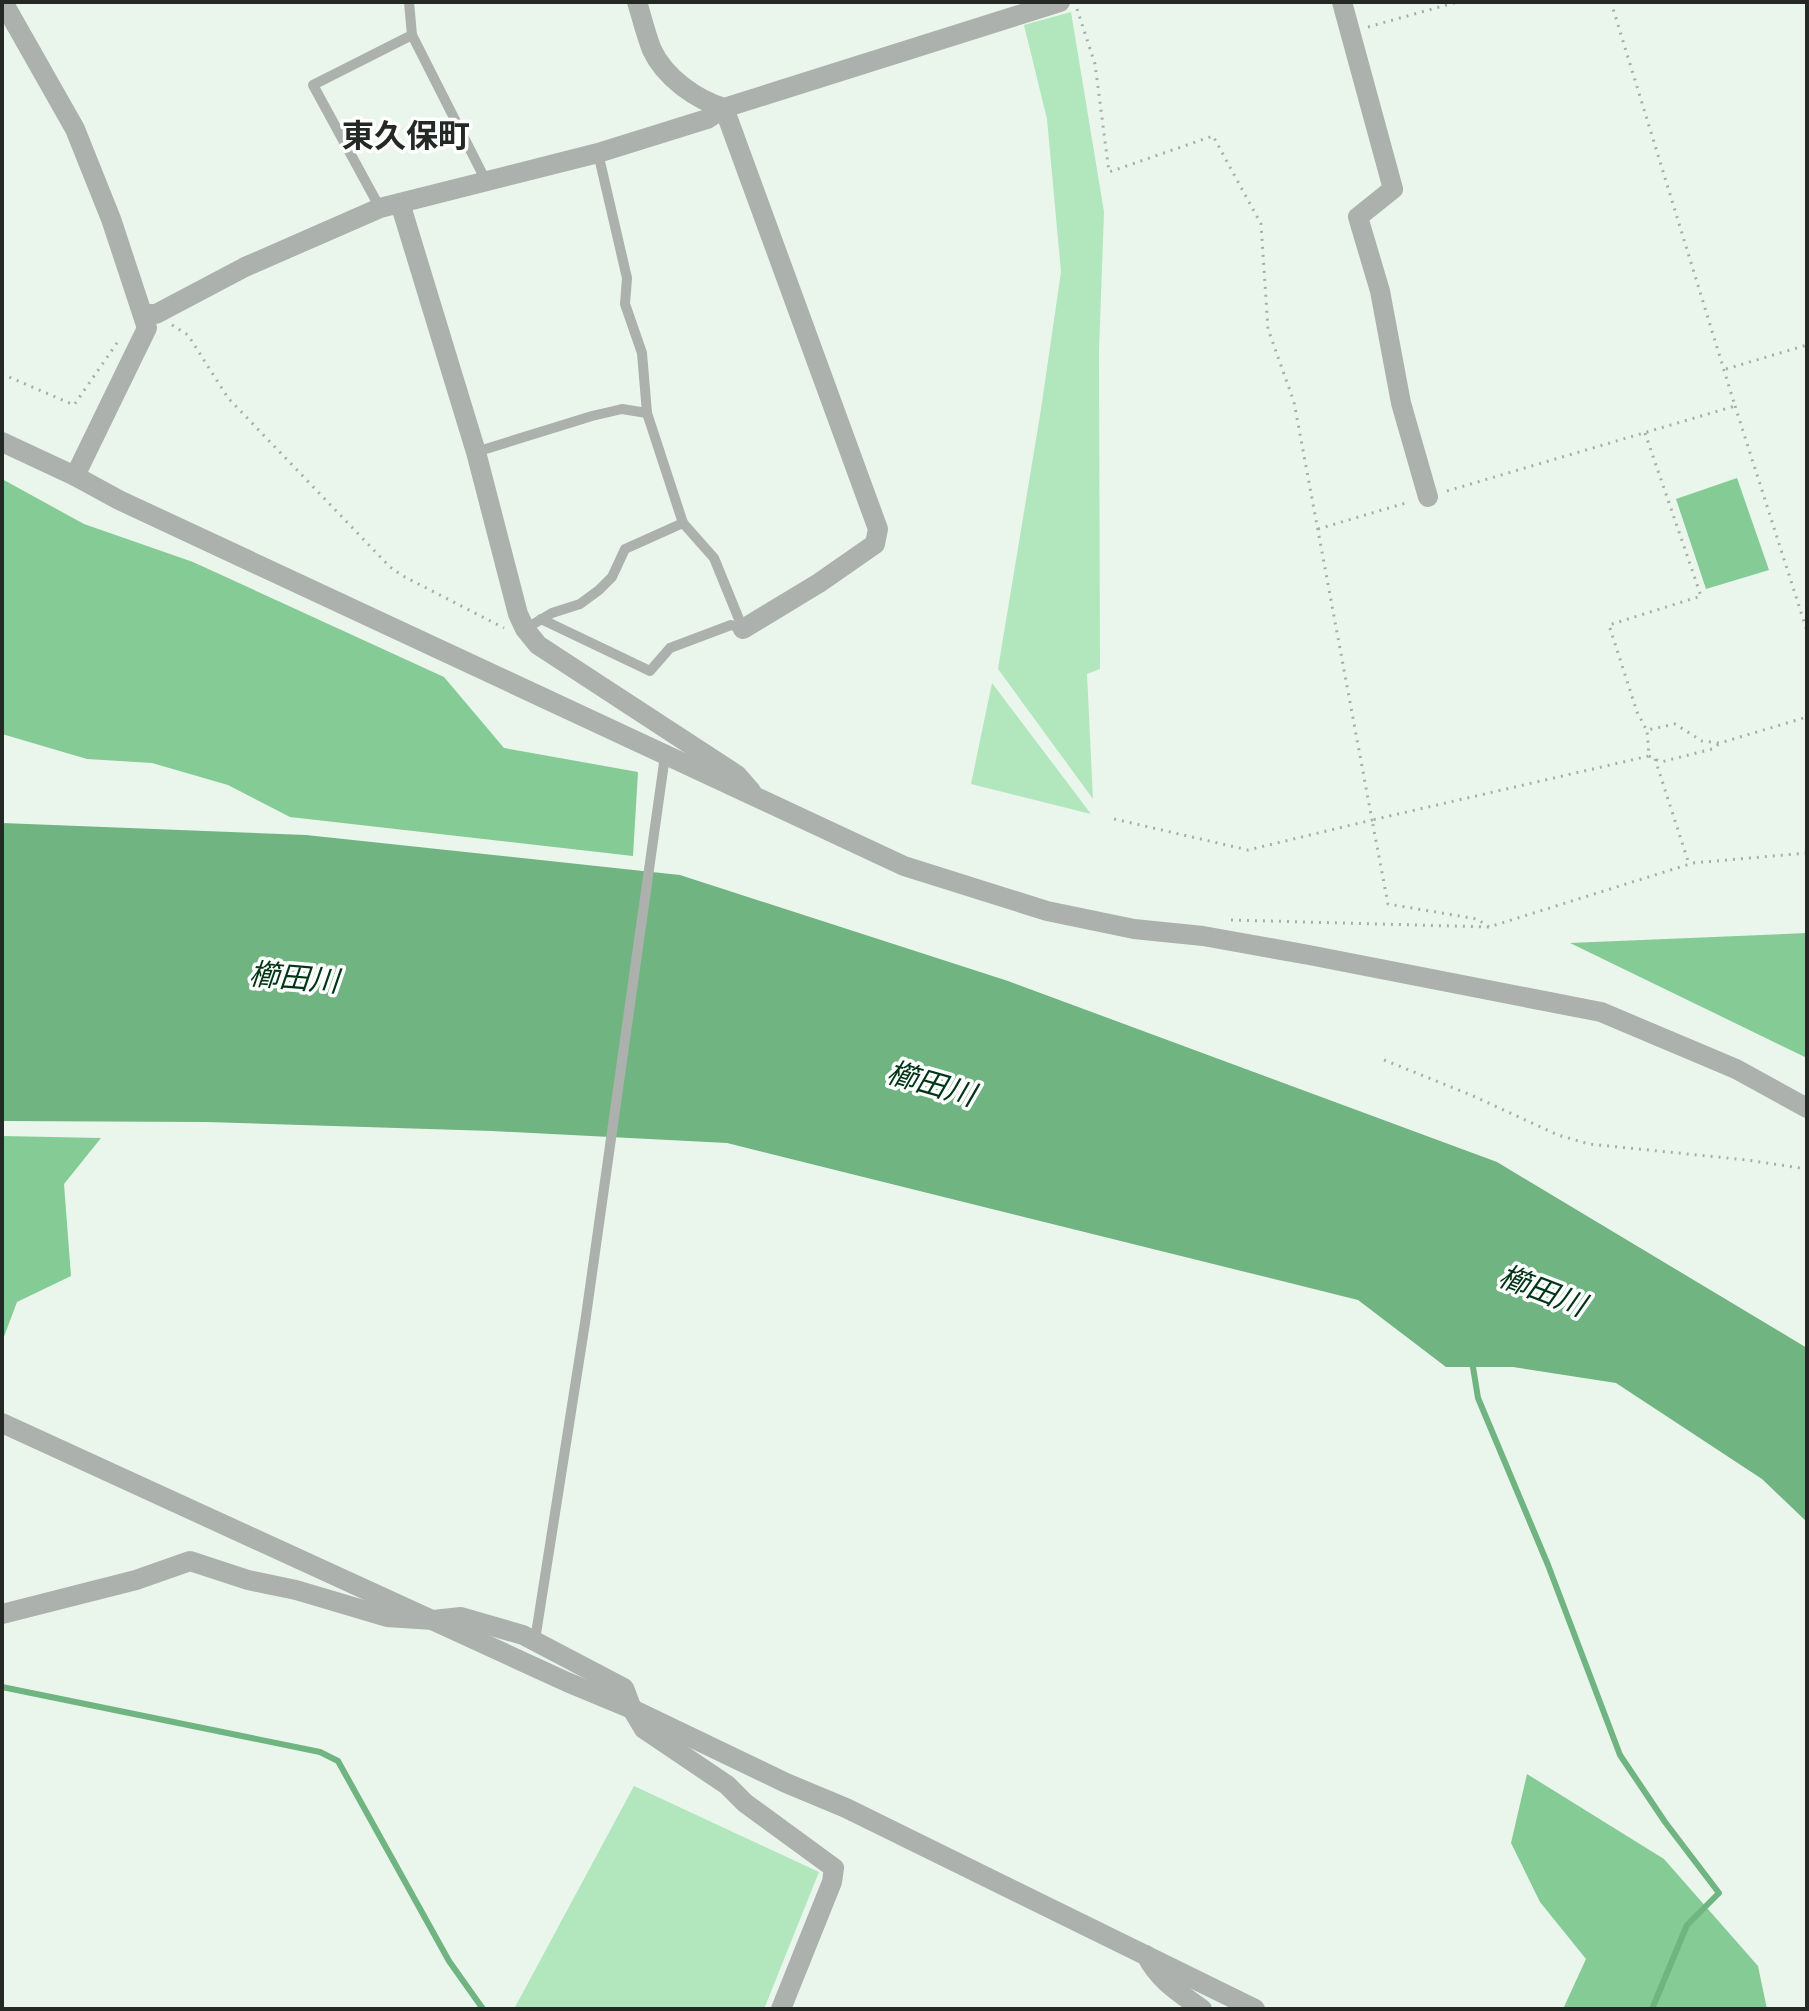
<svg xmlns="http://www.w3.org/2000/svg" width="1809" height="2011" viewBox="0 0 1809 2011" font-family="'Fira Sans','Noto Sans JP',sans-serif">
	<rect width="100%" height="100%" fill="#eaf6ec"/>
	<!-- green -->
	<g fill="#b2e6bd">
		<path d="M1071,12L1104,212L1099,351L1100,669L1087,674L1093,799L998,669L1041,409L1061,272L1047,119L1024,25Z"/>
		<path d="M992,683L1091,814L971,784Z"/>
		<path d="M634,1786L819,1872L764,2009H514Z"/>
	</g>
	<!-- forest -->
	<g fill="#85cb96">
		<path d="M1737,478L1769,570L1706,589L1676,499Z"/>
		<path d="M2,479L84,524L193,562L444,677L504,748L638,772L633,856L290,817L228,785L152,763L87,759L2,734Z"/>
		<path d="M1807,933V1058L1570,943Z"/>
		<path d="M2,1136L101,1138L64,1184L71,1276L17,1302L2,1342Z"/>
		<path d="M1527,1774L1664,1859L1758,1966L1767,2009H1563L1586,1959L1540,1902L1511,1843Z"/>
	</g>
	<!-- water -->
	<path fill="#6fb481" d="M2,823L306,835L680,875L1008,981L1497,1162L1807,1348V1522L1762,1479L1616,1383L1513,1367H1446L1358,1300L727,1143L492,1131L206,1122L2,1121Z"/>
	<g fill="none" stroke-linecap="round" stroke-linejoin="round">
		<!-- stream -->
		<g stroke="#6fb481" stroke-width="6">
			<path d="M1472,1361L1478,1398L1548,1565L1620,1755L1665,1822L1719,1893L1687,1925L1652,2009"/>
			<path d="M2,1687L320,1752L338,1761L449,1961L483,2009"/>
		</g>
		<!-- path -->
		<g stroke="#a5afa7" stroke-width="3" stroke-dasharray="2 6" stroke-linecap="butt">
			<path d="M1611,2L1735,406"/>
			<path d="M1077,9L1095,64L1109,172L1213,136L1261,224L1268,329L1294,402L1372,820L1248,850L1110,818"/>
			<path d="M1368,27L1457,2"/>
			<path d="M172,325L188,335L228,398L390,567L403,576L504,628"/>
			<path d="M1726,369L1807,345"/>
			<path d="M2,374L74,405L119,340"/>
			<path d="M1735,406L1807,631"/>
			<path d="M1645,433L1701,596L1609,625L1637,712L1646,729"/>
			<path d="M1447,491L1735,406"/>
			<path d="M1318,529L1409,502"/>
			<path d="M1649,756L1661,762L1712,749L1720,743"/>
			<path d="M1655,759L1689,864"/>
			<path d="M1231,920L1489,927L1693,863L1807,853"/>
			<path d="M1489,927L1477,919L1388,904L1372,820L1649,756L1647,730L1675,724L1702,741L1720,743L1807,717"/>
			<path d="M1384,1060L1471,1095L1558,1135L1589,1144L1747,1160L1807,1169"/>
		</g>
		<!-- service -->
		<g stroke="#acb1ad" stroke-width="10">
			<path d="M409,2L412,35L486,181"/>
			<path d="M380,208L313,85L412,35"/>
			<path d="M476,452L592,416L622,409L647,413"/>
			<path d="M683,523L714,558L743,629"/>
			<path d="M541,619L650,671L670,648L731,625L743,629"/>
			<path d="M525,629L552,613L580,604L599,590L612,577L625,549L683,523L647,413L642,353L625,304L627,278L598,153"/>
			<path d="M535,1640L585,1323L665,756"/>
		</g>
		<!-- minor -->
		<g stroke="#acb1ad" stroke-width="20">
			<path d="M3,2L75,129L111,219L147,328L75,476"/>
			<path d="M637,2C642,18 646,35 652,50C665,78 697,100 724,108L878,529L875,544L819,583L743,629"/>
			<path d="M1342,2L1393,189L1358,217L1380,291L1401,403L1428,497"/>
			<path d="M400,203L476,452L518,614L525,629L538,645L737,775L751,791"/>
			<path d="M143,314H156L245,267L380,208L598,153L707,119L724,108L1060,2"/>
			<path d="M2,442L75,476L119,500L904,866L1047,911L1134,929L1203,936L1309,955L1601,1012L1736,1069L1807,1108"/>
			<path d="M2,1423L567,1682L632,1709L786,1783L846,1808L1255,2009"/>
			<path d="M2,1614L136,1580L190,1561L248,1580L296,1590L387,1617L433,1620L461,1617L523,1635L624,1688L632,1709L644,1729L727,1785L745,1803L834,1868L832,1882L781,2009"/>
			<path d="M1146,1955C1159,1981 1180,1993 1202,2009"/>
		</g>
	</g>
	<g text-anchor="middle" stroke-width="7" stroke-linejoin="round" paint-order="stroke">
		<!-- water labels -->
		<g font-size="30" font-style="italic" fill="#003615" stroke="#fff">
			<text transform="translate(294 978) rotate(5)" y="10">櫛田川</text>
			<text transform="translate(931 1084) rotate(16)" y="10">櫛田川</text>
			<text transform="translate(1542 1291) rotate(21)" y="10">櫛田川</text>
		</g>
		<!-- quarter labels -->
		<g font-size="32" font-weight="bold" fill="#252925" stroke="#fff">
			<text x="406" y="147">東久保町</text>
		</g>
	</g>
	<!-- border -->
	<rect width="1809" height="2011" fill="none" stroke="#252925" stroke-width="8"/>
</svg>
